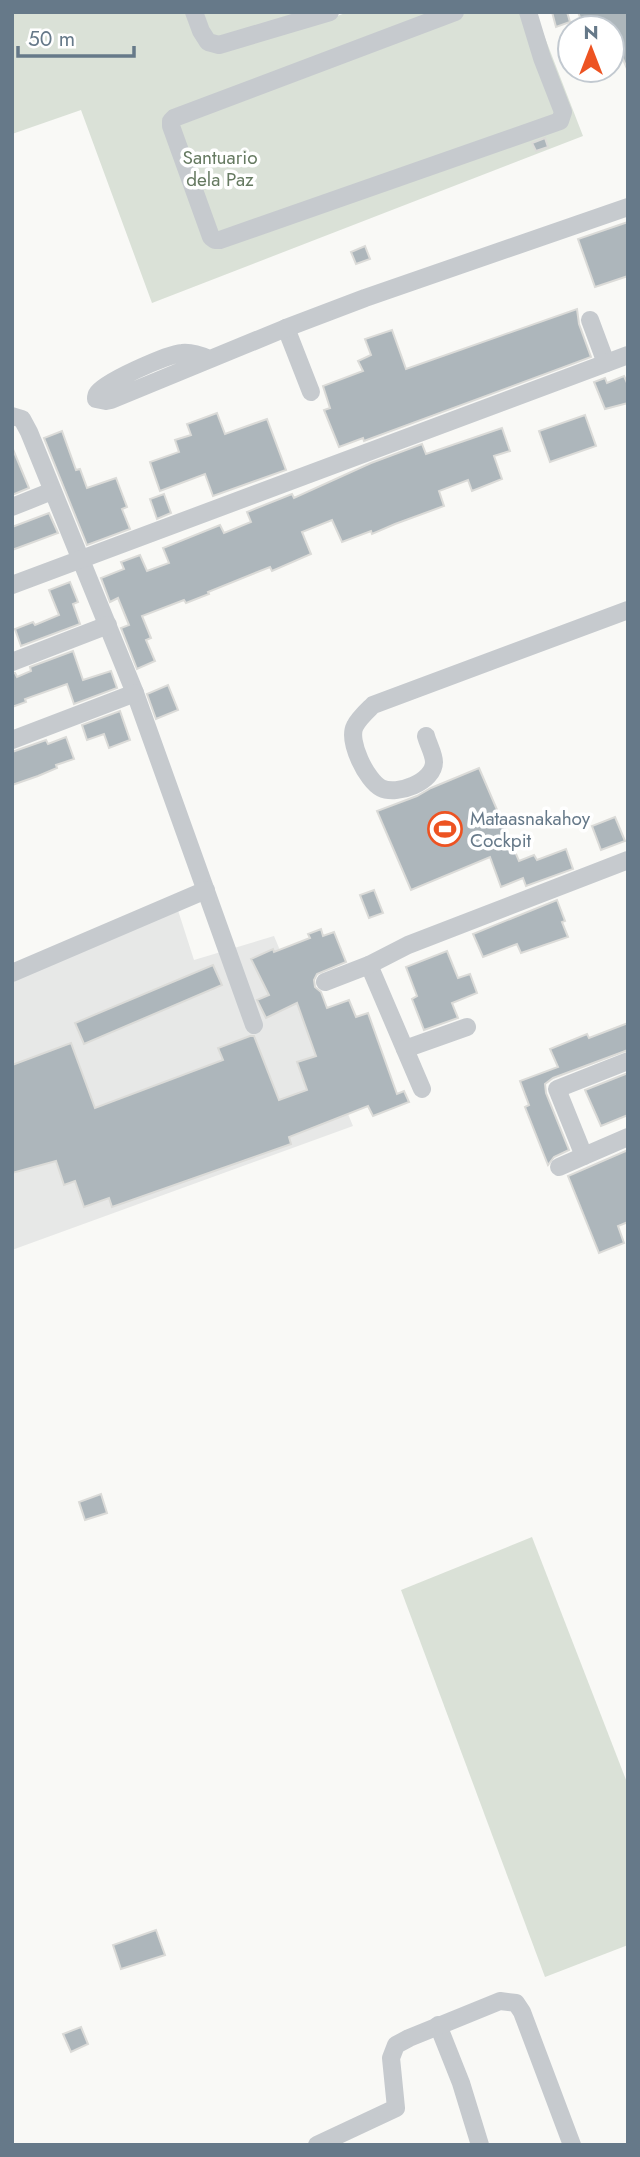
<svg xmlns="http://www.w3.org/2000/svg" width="640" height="2157" viewBox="0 0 640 2157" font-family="Jost,sans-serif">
	<rect width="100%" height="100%" fill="#f9f9f6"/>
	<!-- built -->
	<path fill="#e7e8e7" d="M175,901L194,960L274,936L353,1126L12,1250V973Z"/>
	<!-- green -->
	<g fill="#dae1d7">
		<path d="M12,12H309L313,25L348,12H535L583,136L152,303L81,110L12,134Z"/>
		<path d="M532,1537L628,1785V1945L545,1977L401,1590Z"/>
	</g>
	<!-- building -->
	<g fill="#adb6bb" stroke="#dbdbd8" stroke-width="2">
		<path d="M552,12H567L570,22L556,27Z"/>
		<path d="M578,12H628V71L612,33V28H584Z"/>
		<path d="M545,138L548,147L536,151L532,143Z"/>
		<path d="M628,222V276L595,287L578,239Z"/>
		<path d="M365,246L370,259L356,264L351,252Z"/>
		<path d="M577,309L579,324L591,357L364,441L363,438L339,447L324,410L330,408L323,386L363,371L358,361L371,355L365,339L392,330L406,369Z"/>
		<path d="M624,376L628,385V403L605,409L594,382L605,378L607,383Z"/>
		<path d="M217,413L225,434L267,419L286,470L213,496L205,474L160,491L150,462L179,452L175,440L191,435L187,424Z"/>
		<path d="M585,415L596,446L550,462L539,431Z"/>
		<path d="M502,428L510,451L494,456L502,479L472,491L468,480L439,491L444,506L395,524L372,534L371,531L342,542L332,520L302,532L311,554L272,571L270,567L208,592L209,594L186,603L184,600L142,616L151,638L146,640L155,661L137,669L121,628L129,625L118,598L110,602L101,578L124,569L121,562L140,555L147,571L169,563L163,548L220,525L224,533L251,522L247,512L292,494L294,498L371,463L422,444L426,454Z"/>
		<path d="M62,431L76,470L80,469L87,488L116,478L127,507L122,509L130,529L87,545L44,438Z"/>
		<path d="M12,447L29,488L12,495Z"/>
		<path d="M164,494L171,513L157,519L150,499Z"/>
		<path d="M49,513L58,533L12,550V527Z"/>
		<path d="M70,582L78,602L73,604L80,624L21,646L15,629L33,622L35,625L59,615L49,590Z"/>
		<path d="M73,651L83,680L111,671L117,688L74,704L67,684L25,699L26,702L12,707V673H15L17,677L31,671L30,667Z"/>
		<path d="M168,685L178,710L156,719L147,694Z"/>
		<path d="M120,711L130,740L109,748L104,734L87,740L82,725Z"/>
		<path d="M66,737L74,759L56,765L57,768L38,776L12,785V752L46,740L48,744Z"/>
		<path d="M479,768L519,861L534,855L537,860L566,849L573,869L526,886L523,878L501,887L490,857L411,890L377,811L417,796L431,788Z"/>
		<path d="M615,817L625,841L601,850L592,826Z"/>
		<path d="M374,890L383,913L369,918L360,895Z"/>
		<path d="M557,900L565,921L562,922L568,937L521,953L517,944L483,957L473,934Z"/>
		<path d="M321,929L323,936L334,932L346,962L317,974L314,980L315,987L321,992L327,1008L349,1000L356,1017L368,1013L397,1094L404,1091L409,1102L373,1116L368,1106L289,1137L291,1144L112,1207L109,1198L84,1207L75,1181L64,1185L56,1161L12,1173V1065L71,1043L95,1108L223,1060L218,1048L250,1036H254L279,1100L307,1090L297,1062L316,1056L297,1003L266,1018L257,1000L269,995L251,959L273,949L274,952L310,938L308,934Z"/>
		<path d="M447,951L458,978L470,974L477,993L452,1003L458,1018L424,1030L412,999L417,996L406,967Z"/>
		<path d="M213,965L222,985L84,1044L75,1023Z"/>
		<path d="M628,1023V1050L553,1078L545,1084L546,1093L569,1150L554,1157L548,1165L525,1107L529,1105L520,1081L558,1067L550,1049L587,1034L589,1038Z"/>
		<path d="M628,1073V1115L601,1126L585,1090Z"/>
		<path d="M628,1150V1222L618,1226L624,1243L599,1253L568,1176Z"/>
		<path d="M101,1494L107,1513L85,1520L79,1502Z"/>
		<path d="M156,1930L165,1955L121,1969L113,1945Z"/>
		<path d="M81,2027L88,2044L71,2052L63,2034Z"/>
	</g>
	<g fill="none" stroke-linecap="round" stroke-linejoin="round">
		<!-- minor -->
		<g stroke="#c6cace" stroke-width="18">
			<path d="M194,12L201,31L208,42L219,45L330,12"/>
			<path d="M455,12L174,118L171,121V126L211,237L215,240H220L560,121L563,112L542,58L528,12"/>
			<path d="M590,320L606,363"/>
			<path d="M286,328L311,392"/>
			<path d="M209,359C200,355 192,352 182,353C168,354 102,383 97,394C96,395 96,397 96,399L106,401L111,400L286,328L365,298L628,207"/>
			<path d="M12,416L22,419L29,432L135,693L254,1025"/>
			<path d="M12,507L52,491"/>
			<path d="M12,585L628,355"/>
			<path d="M12,662L108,625"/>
			<path d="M426,736C428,744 434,754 434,762C434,782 397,796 381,788C367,781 347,741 355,726C359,718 367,711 373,705L628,610"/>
			<path d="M12,740L135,693"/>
			<path d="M369,965L422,1089"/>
			<path d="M12,973L206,890"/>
			<path d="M325,982L369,965L408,945L628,860"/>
			<path d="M405,1049L467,1027"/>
			<path d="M628,1061L557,1089L584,1156L628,1137"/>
			<path d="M559,1167L584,1156"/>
			<path d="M438,2025L461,2083L480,2145"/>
			<path d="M317,2145L396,2108L391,2058L396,2045L409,2038L500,2001L516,2003L522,2012L572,2145"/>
		</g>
	</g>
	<!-- icons -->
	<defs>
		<g id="stadium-ring" transform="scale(1.75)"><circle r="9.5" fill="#fff" stroke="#ed5322" stroke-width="1.5"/><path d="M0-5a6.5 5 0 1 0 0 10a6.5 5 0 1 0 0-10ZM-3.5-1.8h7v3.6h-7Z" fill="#ed5322"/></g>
	</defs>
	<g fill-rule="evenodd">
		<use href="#stadium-ring" x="445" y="829"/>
	</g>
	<g text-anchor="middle" stroke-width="7" stroke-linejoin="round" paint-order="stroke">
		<!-- park labels -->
		<g font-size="19" fill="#667a61" stroke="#fff">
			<text x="220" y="164">Santuario<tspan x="220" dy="22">dela Paz</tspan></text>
		</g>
		<!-- poi labels -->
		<g font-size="19" fill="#667989" stroke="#fff" text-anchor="start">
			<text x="470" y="825">Mataasnakahoy<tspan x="470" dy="22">Cockpit</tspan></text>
		</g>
	</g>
	<!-- border -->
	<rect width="640" height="2157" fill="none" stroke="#667989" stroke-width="28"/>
	<!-- north arrow -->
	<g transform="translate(591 49)"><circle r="33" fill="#ffffff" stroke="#c2c9d0" stroke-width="2"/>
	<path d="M0-5L12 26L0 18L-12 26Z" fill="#ed5322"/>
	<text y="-10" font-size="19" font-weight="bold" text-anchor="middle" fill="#667989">N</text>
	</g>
	<!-- scale -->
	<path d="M18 46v10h116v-10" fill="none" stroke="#667989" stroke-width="3.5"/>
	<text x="28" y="46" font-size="21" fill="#667989" stroke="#ffffff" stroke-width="5" paint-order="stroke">50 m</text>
</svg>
